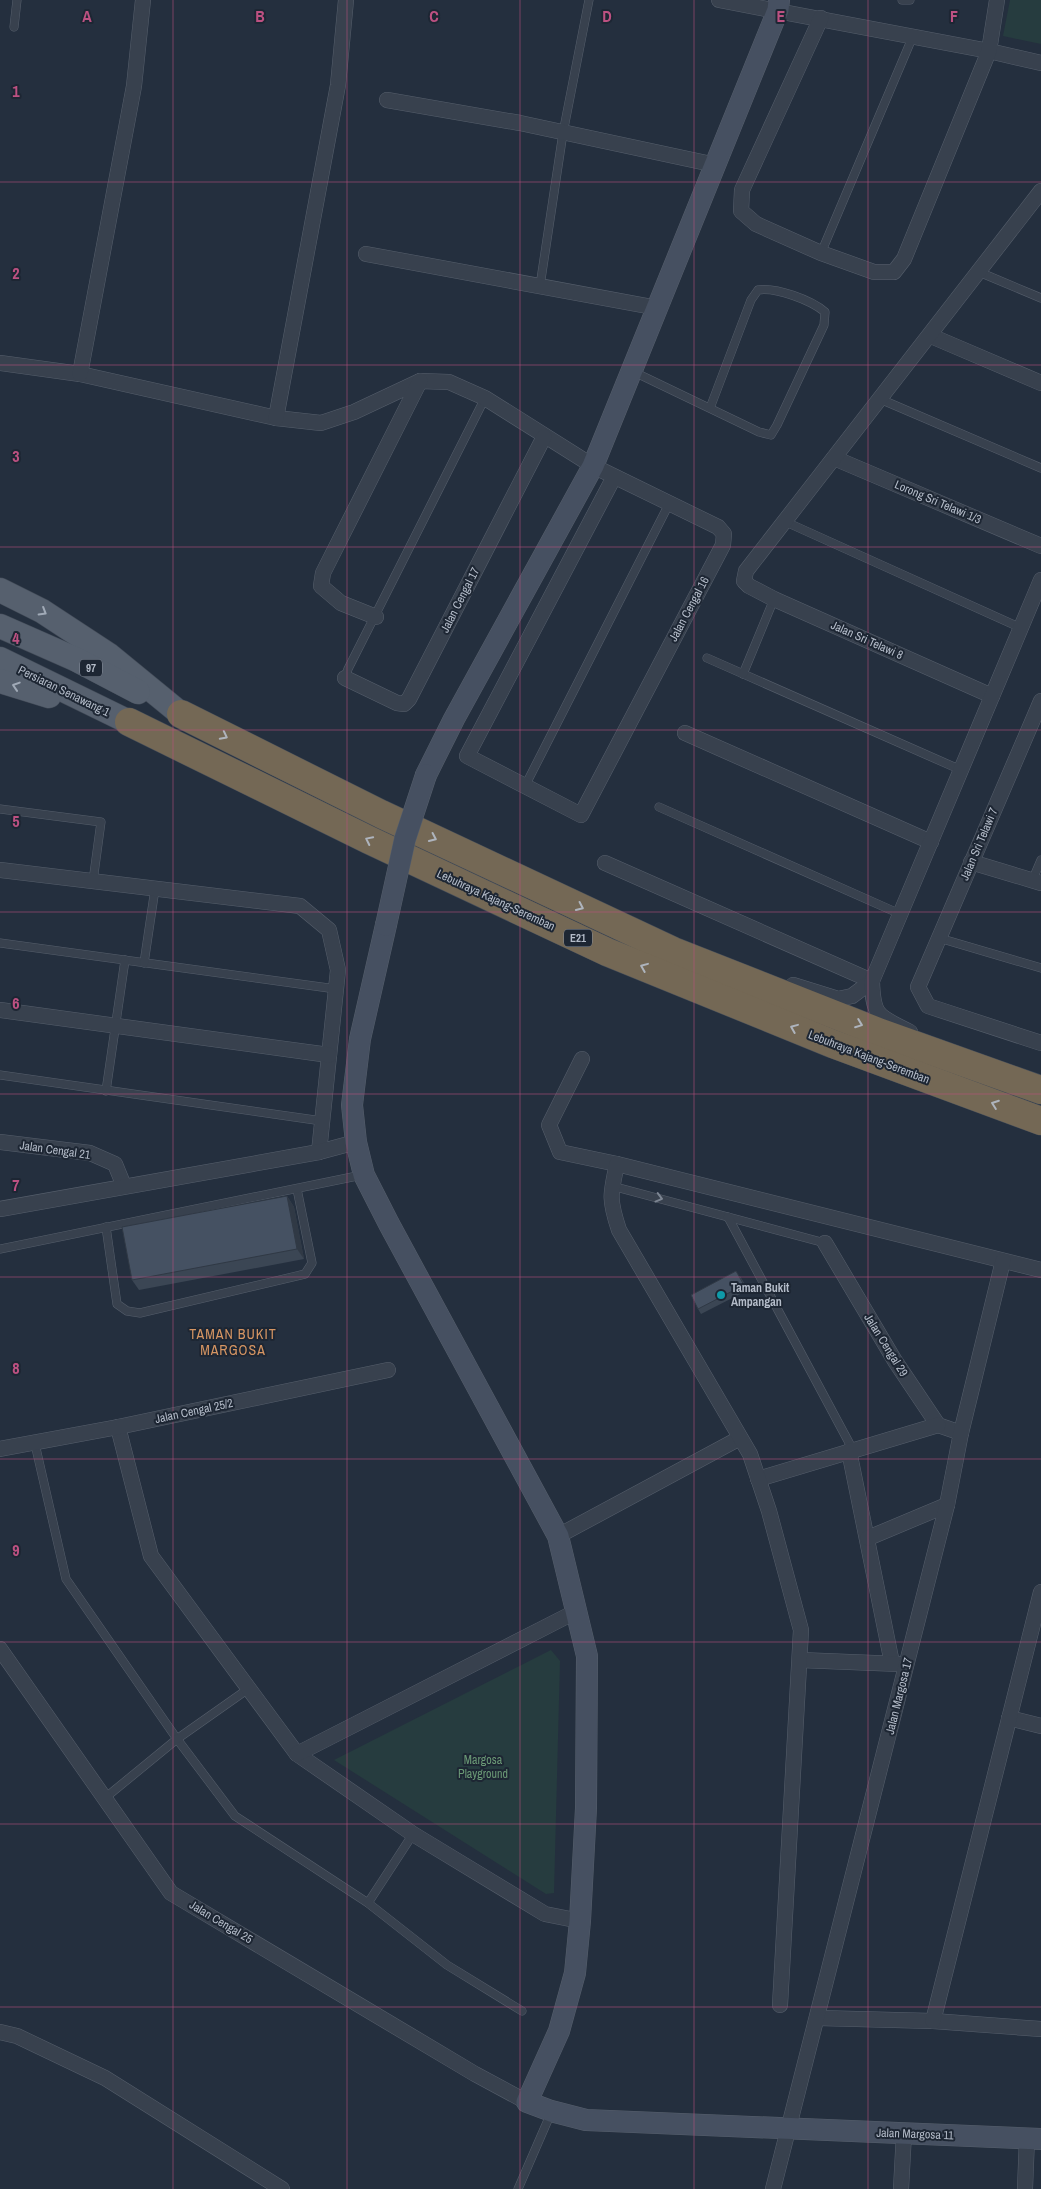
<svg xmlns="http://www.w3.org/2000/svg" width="1041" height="2189" viewBox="0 0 1041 2189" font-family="'Archivo Narrow',sans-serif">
	<rect width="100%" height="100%" fill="#242f3e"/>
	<!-- green -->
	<g fill="#263c3f">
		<path d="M1010,0H1041V44L1003,36Z"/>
		<path d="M551,1650L560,1661L554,1893L546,1894L334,1760Z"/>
	</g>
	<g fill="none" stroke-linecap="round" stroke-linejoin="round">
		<!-- lane casing -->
		<g stroke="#565f6c" stroke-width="9">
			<g id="lane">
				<path d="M902,0H910"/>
				<path d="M14,27L17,0"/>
				<path d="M821,253L913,36"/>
				<path d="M979,272L1041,298"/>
				<path d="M540,286L563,133L589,0"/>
				<path d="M632,371L759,432L771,435L777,425L824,325L825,312C811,300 776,287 758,290L751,300L710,408"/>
				<path d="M880,399L1041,468"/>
				<path d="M786,522L1021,628"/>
				<path d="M707,658L961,770"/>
				<path d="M743,674L774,599"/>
				<path d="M345,678L348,669L485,398"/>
				<path d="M525,786L669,504"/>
				<path d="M659,807L900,914"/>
				<path d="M0,809L101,822L93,881"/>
				<path d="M1032,881L1041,860"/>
				<path d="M939,938L1041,968"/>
				<path d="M0,943L336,989"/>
				<path d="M144,963L155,889"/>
				<path d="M0,1075L322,1121"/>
				<path d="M106,1091L125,960"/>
				<path d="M612,1186L825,1243"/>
				<path d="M728,1217L853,1450"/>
				<path d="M106,1227L117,1304L127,1311L140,1313L305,1274L312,1263L297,1189"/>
				<path d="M0,1249L362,1175"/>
				<path d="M35,1444L66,1579L177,1739L235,1816L368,1903L413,1834"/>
				<path d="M105,1798L177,1739L248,1689"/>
				<path d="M368,1903L447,1965L522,2011"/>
				<path d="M518,2189L551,2113"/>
			</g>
		</g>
		<!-- street casing -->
		<g stroke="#565f6c" stroke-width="16">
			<g id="street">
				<path d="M719,0L989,51L1041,63"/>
				<path d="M821,18L742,190L741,211L756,224L821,253L874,272H894L904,259L989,51L997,0"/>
				<path d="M387,100L520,123L716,165"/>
				<path d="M366,254L658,308"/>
				<path d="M931,336L1041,383"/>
				<path d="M0,363L80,374L276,418L321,423L354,412L420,381L449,382L485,398L593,466L718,527L724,534L723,545L581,815L467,756L614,477"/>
				<path d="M80,374L134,86L143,0"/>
				<path d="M276,418L338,85L346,0"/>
				<path d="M834,458L1041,546"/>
				<path d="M376,617L341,603L321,586L323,573L420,381"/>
				<path d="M345,678L397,703L404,704L409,699L544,437"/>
				<path d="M992,696L774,599L749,586L744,581L746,571L1041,191"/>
				<path d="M1041,701L918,987L928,1006L1041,1043"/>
				<path d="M685,733L931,842"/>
				<path d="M971,862L1041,883"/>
				<path d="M605,863L872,981"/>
				<path d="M0,870L300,906L329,930L338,970L319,1152"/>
				<path d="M793,985L838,999L852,996L872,981"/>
				<path d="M0,1010L329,1055"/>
				<path d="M910,1032C879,1016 873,1018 872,981L1041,580"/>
				<path d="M582,1059L549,1125L560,1152L617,1164"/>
				<path d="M0,1142L90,1153L115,1164L124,1186"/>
				<path d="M0,1209L319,1152L356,1142"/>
				<path d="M825,1243L895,1361L938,1425L961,1433"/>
				<path d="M118,1427L151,1556L297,1754L413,1834L545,1914L580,1921"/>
				<path d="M0,1449L118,1427L388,1370"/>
				<path d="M849,1451L892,1663"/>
				<path d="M758,1479L938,1425"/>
				<path d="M558,1536L740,1438"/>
				<path d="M868,1538L947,1505"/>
				<path d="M0,1649L171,1893L475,2074L527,2102"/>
				<path d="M800,1660L899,1664"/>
				<path d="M1009,1718L1041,1726"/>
				<path d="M297,1754L577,1611"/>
				<path d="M780,2005L801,1630L769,1511L750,1454L619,1230C609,1200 610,1195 617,1164L1041,1270"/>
				<path d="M818,2018L933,2021L1041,2029"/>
				<path d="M933,2021L1041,1592"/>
				<path d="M0,2032L17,2036L105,2078L282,2189"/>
				<path d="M773,2189L947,1505L961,1433L1003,1261"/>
				<path d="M901,2189L904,2133"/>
				<path d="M1025,2189L1027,2138"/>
			</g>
		</g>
		<!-- secondary casing -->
		<g stroke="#565f6c" stroke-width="22">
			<g id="secondary">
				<path d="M426,775L454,719L593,466L778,10L779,0"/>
				<path d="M386,925L360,1039L352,1105L356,1142L364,1175L389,1224L558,1536L587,1656L586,1808L580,1921L575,1973L559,2031L527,2102L551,2111L586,2120L1041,2139"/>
			</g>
		</g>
		<!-- primary casing -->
		<g stroke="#414a57" stroke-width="25">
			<g id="primary">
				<path d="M0,590L42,611L109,655L181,714"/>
				<path d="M0,626L75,659L138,692"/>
				<path d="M0,659L129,722"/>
				<path d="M0,681L49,696"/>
			</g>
		</g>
		<!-- highway casing -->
		<g stroke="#434c59" stroke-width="29">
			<g id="highway">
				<path d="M181,714L381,814L673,951L881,1033L1041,1090"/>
				<path d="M129,722L369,840L607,952L833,1044L1041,1121"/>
			</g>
		</g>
		<!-- lane -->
		<use href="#lane" stroke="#38414e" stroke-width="8"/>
		<!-- street -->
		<use href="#street" stroke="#38414e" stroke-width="15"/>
		<!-- secondary -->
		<use href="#secondary" stroke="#465061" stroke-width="21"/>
		<!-- primary -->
		<use href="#primary" stroke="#56606e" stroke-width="24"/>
		<!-- highway -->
		<use href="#highway" stroke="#746855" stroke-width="28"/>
		<!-- secondary-bridge casing -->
		<g stroke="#565f6c" stroke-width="22" stroke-linecap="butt">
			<path id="secondary-bridge" d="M386,925L405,839L426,775"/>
		</g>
		<!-- secondary-bridge -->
		<use href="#secondary-bridge" stroke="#465061" stroke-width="21"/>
	</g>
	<!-- wall -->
	<g fill="#3b4654">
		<path d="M287,1196L294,1207L304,1259L139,1290L132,1280Z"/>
		<path d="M740,1276L748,1290L701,1314L698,1309Z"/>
	</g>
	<!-- shaded-wall -->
	<path fill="#303945" d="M287,1196L294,1207L304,1259L297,1249Z"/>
	<!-- building -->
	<g fill="#455162" stroke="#303945">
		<path d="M287,1196L297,1249L132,1280L122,1227Z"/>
		<path d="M736,1271L744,1285L698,1309L691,1295Z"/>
	</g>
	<!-- one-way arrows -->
	<defs><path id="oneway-chevron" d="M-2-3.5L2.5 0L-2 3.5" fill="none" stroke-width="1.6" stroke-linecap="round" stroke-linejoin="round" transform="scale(1.25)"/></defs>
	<g stroke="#a1aab7">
		<use href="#oneway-chevron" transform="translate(43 612) rotate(31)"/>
		<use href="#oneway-chevron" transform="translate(16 686) rotate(-162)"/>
	</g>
	<g stroke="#aeb4bd">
		<use href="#oneway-chevron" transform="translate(224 736) rotate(27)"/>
		<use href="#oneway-chevron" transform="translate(433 838) rotate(25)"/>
		<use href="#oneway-chevron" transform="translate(369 840) rotate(-154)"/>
		<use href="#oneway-chevron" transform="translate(580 907) rotate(25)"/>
		<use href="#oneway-chevron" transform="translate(644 967) rotate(-158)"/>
		<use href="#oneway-chevron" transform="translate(859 1024) rotate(21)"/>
		<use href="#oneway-chevron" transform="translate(794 1028) rotate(-158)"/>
		<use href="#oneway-chevron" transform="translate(995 1104) rotate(-160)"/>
	</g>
	<use stroke="#7c8592" href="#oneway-chevron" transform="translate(659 1198) rotate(15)"/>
	<!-- grid -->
	<path fill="none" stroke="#bd5182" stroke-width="1" stroke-opacity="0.55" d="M173,0V2189M347,0V2189M520,0V2189M694,0V2189M868,0V2189M0,182H1041M0,365H1041M0,547H1041M0,730H1041M0,912H1041M0,1094H1041M0,1277H1041M0,1459H1041M0,1642H1041M0,1824H1041M0,2007H1041"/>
	<!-- markers -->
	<circle fill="#0f9aa8" stroke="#1d2633" stroke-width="2" cx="721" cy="1295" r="5"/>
	<g text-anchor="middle" stroke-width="4" stroke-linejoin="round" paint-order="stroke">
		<!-- shield labels -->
		<g fill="#1d2633" stroke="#878f9c" stroke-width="1">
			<rect x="80" y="659.5" width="22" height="17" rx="4"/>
			<rect x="564" y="929.5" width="28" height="17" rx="4"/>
		</g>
		<g font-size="11" font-weight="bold" fill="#b4bcc9">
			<text x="91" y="672">97</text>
			<text x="578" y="942">E21</text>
		</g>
		<!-- street labels -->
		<g font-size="12" fill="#b4bcc9" stroke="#1d2633">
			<text transform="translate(938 502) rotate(23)" y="4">Lorong Sri Telawi 1/3</text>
			<text transform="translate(460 600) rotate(-63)" y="4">Jalan Cengal 17</text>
			<text transform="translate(689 609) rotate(-62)" y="4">Jalan Cengal 16</text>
			<text transform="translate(867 640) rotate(24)" y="4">Jalan Sri Telawi 8</text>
			<text transform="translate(64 691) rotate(26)" y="4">Persiaran Senawang 1</text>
			<text transform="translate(979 844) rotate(-67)" y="4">Jalan Sri Telawi 7</text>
			<text transform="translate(496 900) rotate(25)" y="4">Lebuhraya Kajang-Seremban</text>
			<text transform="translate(869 1057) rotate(21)" y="4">Lebuhraya Kajang-Seremban</text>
			<text transform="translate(55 1150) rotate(8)" y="4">Jalan Cengal 21</text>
			<text transform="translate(886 1345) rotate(58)" y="4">Jalan Cengal 29</text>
			<text transform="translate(194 1411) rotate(-12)" y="4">Jalan Cengal 25/2</text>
			<text transform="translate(899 1696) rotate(-76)" y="4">Jalan Margosa 17</text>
			<text transform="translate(221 1922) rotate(31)" y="4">Jalan Cengal 25</text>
			<text transform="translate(915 2134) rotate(2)" y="4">Jalan Margosa 11</text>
		</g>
		<!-- poi labels -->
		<g font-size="12" font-weight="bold" fill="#b4bcc9" stroke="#1d2633" text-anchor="start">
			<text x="731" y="1292">Taman Bukit<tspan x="731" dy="14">Ampangan</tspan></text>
		</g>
		<!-- park labels -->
		<g font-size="12" fill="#6b9a76" stroke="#1d2633">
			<text x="483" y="1764">Margosa<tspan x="483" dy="14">Playground</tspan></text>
		</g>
		<!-- neighbourhood labels -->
		<g font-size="14" letter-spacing="1" fill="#d59563" stroke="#1d2633">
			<text x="233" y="1339">TAMAN BUKIT<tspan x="233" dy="16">MARGOSA</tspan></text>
		</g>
	</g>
	<g font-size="16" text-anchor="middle" font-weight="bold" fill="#bd5182" stroke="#1d2633" stroke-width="4" stroke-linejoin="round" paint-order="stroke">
		<text x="87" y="22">A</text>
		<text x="260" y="22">B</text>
		<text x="434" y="22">C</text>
		<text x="607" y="22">D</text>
		<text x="781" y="22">E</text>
		<text x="954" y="22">F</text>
		<text x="16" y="97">1</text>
		<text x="16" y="279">2</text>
		<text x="16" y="462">3</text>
		<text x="16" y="644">4</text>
		<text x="16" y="827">5</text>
		<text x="16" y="1009">6</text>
		<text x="16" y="1191">7</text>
		<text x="16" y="1374">8</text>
		<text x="16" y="1556">9</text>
	</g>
</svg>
